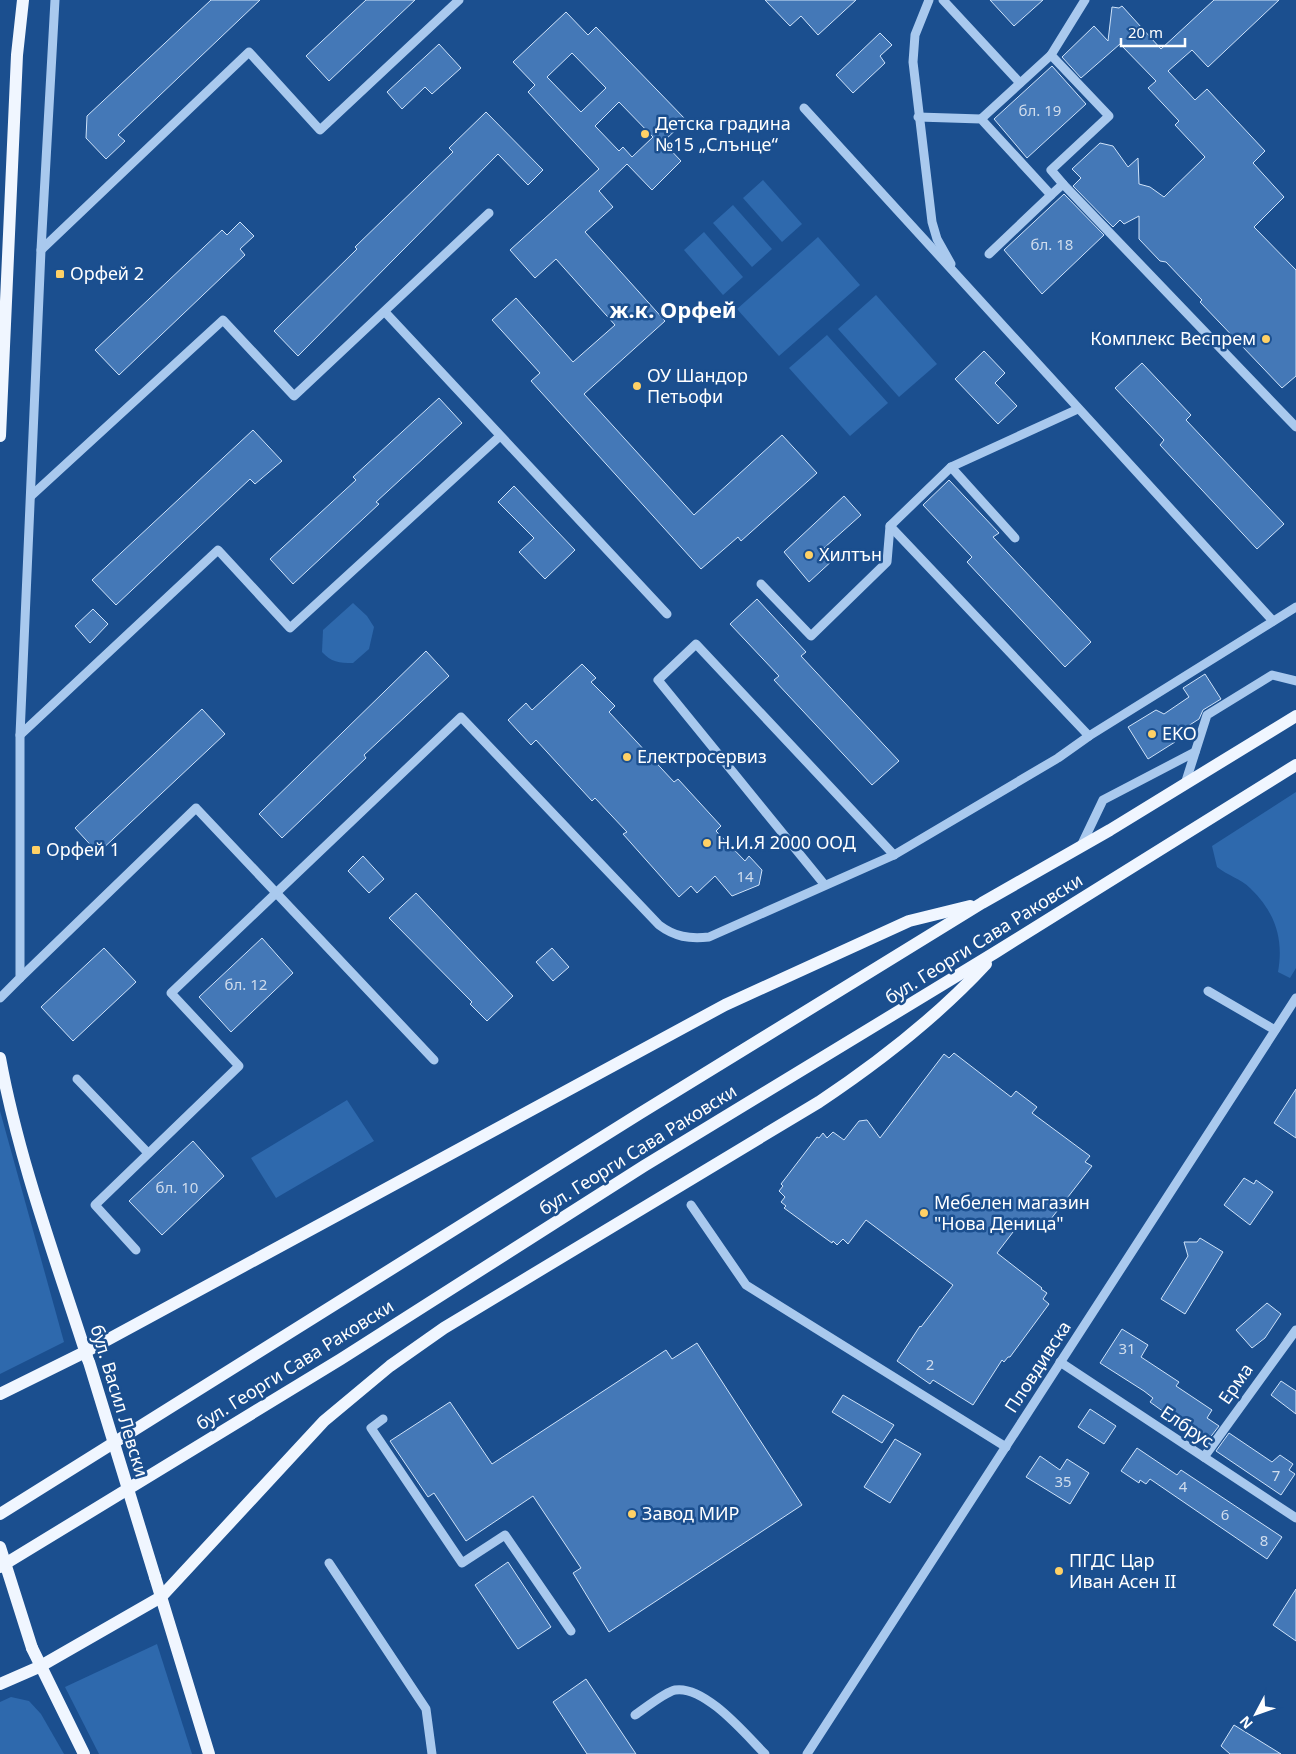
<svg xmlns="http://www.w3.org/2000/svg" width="1296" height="1754" viewBox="0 0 1296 1754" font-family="'Noto Sans',sans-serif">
	<rect width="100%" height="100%" fill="#1b4f8f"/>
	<!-- green -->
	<g fill="#2e69ad">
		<path d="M763,180L802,224L782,242L743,198Z"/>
		<path d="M733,205L772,249L752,267L713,223Z"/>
		<path d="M704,232L743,277L723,295L684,250Z"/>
		<path d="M818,237L860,285L779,356L737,309Z"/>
		<path d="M876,295L937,364L899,397L838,329Z"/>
		<path d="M827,335L888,403L850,436L789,368Z"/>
		<path d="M353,603L367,616L374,627L369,649L353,663C339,663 331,662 322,652L323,630Z"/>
		<path d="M1296,792V968L1290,978L1278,972C1284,938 1275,912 1250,888C1241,879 1227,875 1217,867L1212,846Z"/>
		<path d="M347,1100L374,1141L276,1198L251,1158Z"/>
		<path d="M0,1111L64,1342L0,1374Z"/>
		<path d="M157,1644L192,1754H99L65,1687Z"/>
		<path d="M11,1697L29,1701L41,1714L64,1754H0V1702Z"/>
	</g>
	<!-- building -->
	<g fill="#4478b7" stroke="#cfe3fa" fill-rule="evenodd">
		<path d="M211,0H260L118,135L125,141L106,159L86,138L87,116Z"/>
		<path d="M366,0H415L329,81L306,56Z"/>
		<path d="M765,0H856L818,35L801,16L790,26Z"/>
		<path d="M990,0H1043L1014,26Z"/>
		<path d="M1214,0H1279L1208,67L1192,50L1168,71L1195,100L1207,89L1265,151L1253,163L1284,197L1254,227L1296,270V376L1282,388L1200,302L1202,300L1166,262L1160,261L1139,239V216L1124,224L1120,220L1113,227L1073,186L1081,178L1072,169L1100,143L1113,146L1128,167L1138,158L1139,184L1150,187L1164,197L1205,157L1175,125L1179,121L1148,88L1156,81L1120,44L1081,78L1062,57L1094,26L1108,41L1112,7L1119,8L1122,6L1161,49Z"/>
		<path d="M566,12L588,35L596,27L686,120L663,142L681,161L652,190L627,164L599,191L613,207L585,232L665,321L584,394L694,515L782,435L817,473L741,541L738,537L701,569L531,381L540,373L492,320L516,298L573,362L615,325L556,259L535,278L510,250L599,169L528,92L535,85L513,62ZM572,53L606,88L581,112L547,77ZM619,102L653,137L632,157L623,147L619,151L595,126Z"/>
		<path d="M880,33L892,45L880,56L885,63L853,93L836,75Z"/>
		<path d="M439,44L461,68L432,94L425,87L402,109L387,92Z"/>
		<path d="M1052,66L1086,104L1027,158L994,119Z"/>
		<path d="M486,112L543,170L528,185L498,154L298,356L274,331L357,249L355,247L453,152L449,148Z"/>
		<path d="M1064,194L1104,235L1042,294L1004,250Z"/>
		<path d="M240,222L254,236L240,249L245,255L119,375L95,350L222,230L227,235Z"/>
		<path d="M984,351L1005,373L995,383L1017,406L998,424L955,379Z"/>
		<path d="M1142,363L1191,415L1186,420L1284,524L1257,549L1160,445L1164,440L1115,388Z"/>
		<path d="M439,398L462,423L376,502L379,504L293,584L270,559L356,480L353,477Z"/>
		<path d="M253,430L282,461L255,484L250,479L116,605L92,580Z"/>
		<path d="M949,480L999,533L993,537L1091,642L1065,667L967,562L972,557L923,505Z"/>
		<path d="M514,486L575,550L545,579L519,552L534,538L498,502Z"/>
		<path d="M844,496L861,515L824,548L834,559L809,582L784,552Z"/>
		<path d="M757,599L806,652L801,656L899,761L872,785L774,680L779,676L730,624Z"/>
		<path d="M93,609L108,624L90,643L75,626Z"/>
		<path d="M426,651L449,676L364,755L366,758L282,838L259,814Z"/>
		<path d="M582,664L596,678L591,682L615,706L609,712L674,782L678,779L721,826L716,831L745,861L749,856L762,870L759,885L732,896L715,876L697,893L691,886L679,897L623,834L627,832L595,798L592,801L536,740L531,745L508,720L526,703L532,710Z"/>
		<path d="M1205,674L1221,699L1203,710L1199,719L1174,735L1175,742L1148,759L1128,727L1156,710L1164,714L1189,697L1183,688Z"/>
		<path d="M202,709L225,734L98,853L75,828Z"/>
		<path d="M363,856L384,879L369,893L348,871Z"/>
		<path d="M416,893L513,996L487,1021L470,1004L472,1002L389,918Z"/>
		<path d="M262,938L293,973L231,1032L199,997Z"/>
		<path d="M104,948L136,982L73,1041L41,1007Z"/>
		<path d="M552,948L569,967L553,981L536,962Z"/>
		<path d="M954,1053L1011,1097L1016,1091L1037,1107L1032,1113L1090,1156L1085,1162L1092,1166L1047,1224L1042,1219L1037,1226L1023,1219L997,1253L1042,1288L1041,1289L1047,1293L1043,1299L1049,1304L1010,1357H1008L1004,1362L1002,1360L973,1405L933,1380L930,1384L897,1361L920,1326L921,1327L953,1285L866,1220L848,1244L843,1239L837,1245L833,1241L832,1243L784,1208L786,1206L781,1202L785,1197L779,1191L783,1186L781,1184L817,1137L819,1138L823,1133L827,1138L833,1132L844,1140L859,1121L867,1120L880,1138L944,1054L949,1058Z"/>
		<path d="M1296,1089V1138L1274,1123Z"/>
		<path d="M193,1141L224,1176L162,1235L129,1201Z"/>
		<path d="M1244,1178L1254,1184L1256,1180L1273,1192L1250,1225L1224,1205Z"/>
		<path d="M1200,1238L1223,1252L1185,1314L1161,1299L1188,1256L1184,1242H1197Z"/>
		<path d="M1267,1303L1281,1314L1265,1338L1252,1348L1236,1330Z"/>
		<path d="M1122,1329L1148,1345L1141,1357L1179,1382L1176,1386L1212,1410L1207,1418L1219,1426L1205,1444L1169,1420L1171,1417L1150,1402L1153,1398L1144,1391L1100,1363Z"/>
		<path d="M697,1343L802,1505L609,1632L573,1573L581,1568L533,1496L466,1541L434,1493L428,1497L390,1441L450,1402L492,1464L666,1350L672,1359Z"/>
		<path d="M1281,1381L1296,1391V1414L1271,1395Z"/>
		<path d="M843,1395L894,1425L882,1443L832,1412Z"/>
		<path d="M1090,1409L1116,1426L1104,1444L1078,1427Z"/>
		<path d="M1229,1433L1272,1462L1280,1455L1293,1464L1289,1470L1295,1474L1281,1495L1216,1451Z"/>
		<path d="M895,1439L921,1454L890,1503L864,1487Z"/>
		<path d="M1137,1448L1177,1475L1181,1470L1282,1537L1267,1559L1150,1479L1146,1484L1140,1480L1139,1483L1121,1471Z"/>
		<path d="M1040,1456L1060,1470L1067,1459L1089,1473L1070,1504L1026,1477Z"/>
		<path d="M508,1562L551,1627L518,1649L475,1585Z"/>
		<path d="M1296,1589V1641L1273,1625Z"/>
		<path d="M586,1679L636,1754H587L553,1702Z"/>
		<path d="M1234,1725L1281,1754H1230L1221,1746Z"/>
	</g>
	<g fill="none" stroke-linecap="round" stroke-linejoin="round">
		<!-- minor -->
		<g stroke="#a9c9ee" stroke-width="9">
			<path d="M929,0L915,35L913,62L932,222L937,239L951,264"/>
			<path d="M943,0L1020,83"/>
			<path d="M804,108L1273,621"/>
			<path d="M918,117L981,119L1051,195L1063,184L1051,170L1109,116L1051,55L1085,0"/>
			<path d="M981,119L1051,55"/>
			<path d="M1063,184L1296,427"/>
			<path d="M41,250L249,52L320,130L459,0"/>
			<path d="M989,254L1051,195"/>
			<path d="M385,312L667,614"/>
			<path d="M951,467L1015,538"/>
			<path d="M31,496L223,320L294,396L489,213"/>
			<path d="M890,526L1089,736"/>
			<path d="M761,584L811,636L887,562L890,526L951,467L1078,409"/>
			<path d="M20,735L218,550L290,628L500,436"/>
			<path d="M1185,784L1207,715L1272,675L1296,681"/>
			<path d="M1081,846L1103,800L1195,752"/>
			<path d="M824,884L658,680L696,644L894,855"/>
			<path d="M20,978L196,808L434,1060"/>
			<path d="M1208,991L1275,1030"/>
			<path d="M0,998L20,978V735L41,250L55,0"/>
			<path d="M77,1079L148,1153"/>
			<path d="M691,1205L746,1285L1006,1447"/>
			<path d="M136,1250L95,1205L239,1066L171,993L461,717L659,925C675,937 689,939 709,937L894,855L1058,758L1089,736L1296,607"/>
			<path d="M1060,1362L1296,1518"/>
			<path d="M383,1419L371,1428L462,1563L505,1535L571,1631"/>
			<path d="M1204,1457L1296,1330"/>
			<path d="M329,1563L426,1709L432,1754"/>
			<path d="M635,1715C644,1709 665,1692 675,1690C705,1685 746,1735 765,1754"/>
			<path d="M807,1754L1296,998"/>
		</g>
		<!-- major -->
		<g stroke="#f0f6ff" stroke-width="12">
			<path d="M0,436L17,55L23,0"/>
			<path d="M0,1058C19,1161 56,1260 88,1360"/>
			<path d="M0,1394L85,1352L725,1005L909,921L970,906"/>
			<path d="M0,1514L639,1114L982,903L1110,830L1296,716"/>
			<path d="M0,1567L341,1359L644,1166L996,952L1296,765"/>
			<path d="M155,1577L209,1754"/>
			<path d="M32,1648L84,1754"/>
			<path d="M0,1684L39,1667L161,1597L324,1421L390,1366L444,1328L819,1102C879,1062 936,1018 986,964"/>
		</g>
		<!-- major-bridge -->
		<g stroke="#f0f6ff" stroke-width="12">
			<path d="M89,1362L155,1577"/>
			<path d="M0,1547L32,1648"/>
		</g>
	</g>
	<!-- markers -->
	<g fill="#ffd166" stroke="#1b4f8f" stroke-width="2">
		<circle cx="645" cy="134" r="5"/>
		<rect x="55" y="269" width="10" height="10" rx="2.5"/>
		<circle cx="1266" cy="339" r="5"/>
		<circle cx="637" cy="386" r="5"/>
		<circle cx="809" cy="555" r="5"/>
		<circle cx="1152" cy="734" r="5"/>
		<circle cx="627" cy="757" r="5"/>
		<circle cx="707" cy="843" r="5"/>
		<rect x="31" y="845" width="10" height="10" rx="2.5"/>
		<circle cx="924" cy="1213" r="5"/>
		<circle cx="632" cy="1514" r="5"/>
		<circle cx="1059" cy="1571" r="5"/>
	</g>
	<g text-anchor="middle" stroke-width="5" stroke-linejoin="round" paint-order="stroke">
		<!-- number labels -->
		<g font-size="15" fill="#d0dded">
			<text x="1040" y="116">бл. 19</text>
			<text x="1052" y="250">бл. 18</text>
			<text x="745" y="882">14</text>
			<text x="246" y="990">бл. 12</text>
			<text x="177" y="1193">бл. 10</text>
			<text x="1127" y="1354">31</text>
			<text x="930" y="1370">2</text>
			<text x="1276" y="1481">7</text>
			<text x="1063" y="1487">35</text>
			<text x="1183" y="1492">4</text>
			<text x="1225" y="1520">6</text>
			<text x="1264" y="1546">8</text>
		</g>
		<!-- poi labels -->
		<g font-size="18" fill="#fff" stroke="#1b4f8f" text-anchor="start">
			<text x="655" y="130">Детска градина<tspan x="655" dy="21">№15 „Слънце“</tspan></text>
			<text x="70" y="280">Орфей 2</text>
			<text x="1256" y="345" text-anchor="end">Комплекс Веспрем</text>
			<text x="647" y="382">ОУ Шандор<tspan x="647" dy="21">Петьофи</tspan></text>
			<text x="819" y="561">Хилтън</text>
			<text x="1162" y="740">EKO</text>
			<text x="637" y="763">Електросервиз</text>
			<text x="717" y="849">Н.И.Я 2000 ООД</text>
			<text x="46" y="856">Орфей 1</text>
			<text x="934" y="1209">Мебелен магазин<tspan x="934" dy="21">"Нова Деница"</tspan></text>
			<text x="642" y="1520">Завод МИР</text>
			<text x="1069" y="1567">ПГДС Цар<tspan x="1069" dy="21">Иван Асен II</tspan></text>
		</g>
		<!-- street labels -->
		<g font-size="18" fill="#fff" stroke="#1b4f8f">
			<text transform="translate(984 939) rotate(-32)" y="6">бул. Георги Сава Раковски</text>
			<text transform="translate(638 1150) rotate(-32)" y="6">бул. Георги Сава Раковски</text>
			<text transform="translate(295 1365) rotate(-32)" y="6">бул. Георги Сава Раковски</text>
			<text transform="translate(1038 1367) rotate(-57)" y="6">Пловдивска</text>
			<text transform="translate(1236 1384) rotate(-55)" y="6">Ерма</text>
			<text transform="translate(119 1401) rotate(73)" y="6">бул. Васил Левски</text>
			<text transform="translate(1187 1427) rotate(34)" y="6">Елбрус</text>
		</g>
		<!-- district labels -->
		<g font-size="22" font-weight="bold" fill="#fff" stroke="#1b4f8f">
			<text x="673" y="318">ж.к. Орфей</text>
		</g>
	</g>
	<!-- north arrow -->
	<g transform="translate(1256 1714) rotate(229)" stroke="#1b4f8f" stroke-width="4" paint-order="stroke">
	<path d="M0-4L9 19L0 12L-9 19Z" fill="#ffffff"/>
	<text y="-8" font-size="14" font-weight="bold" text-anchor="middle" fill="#ffffff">N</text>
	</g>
	<!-- scale -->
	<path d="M1121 38v8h64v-8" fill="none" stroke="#ffffff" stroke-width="2.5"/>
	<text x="1128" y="38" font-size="15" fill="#ffffff" stroke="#1b4f8f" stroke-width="4" paint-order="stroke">20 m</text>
</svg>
